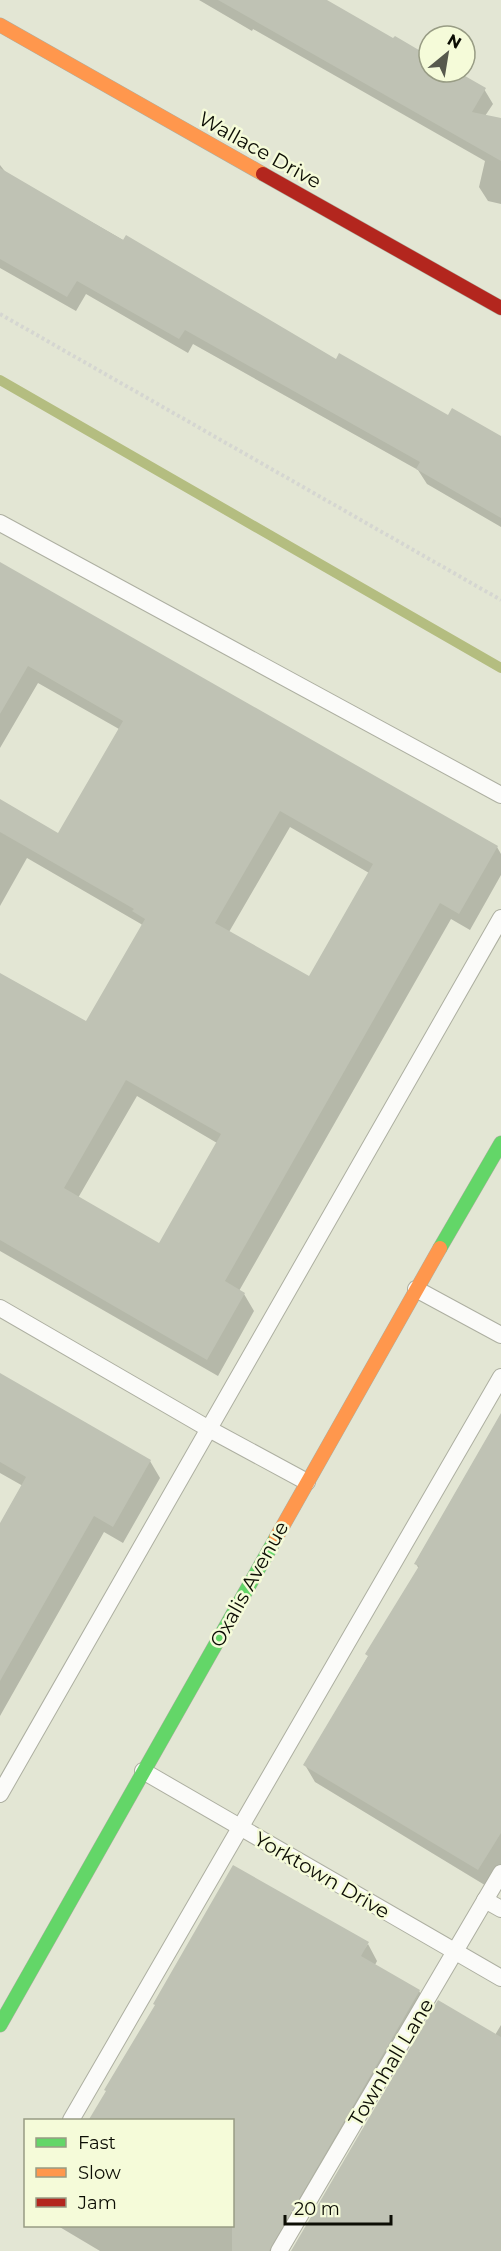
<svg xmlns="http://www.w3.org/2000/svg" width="501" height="2251" viewBox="0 0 501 2251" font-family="Montserrat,sans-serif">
	<rect width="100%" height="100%" fill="#e3e6d4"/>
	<!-- shadow -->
	<g fill="#0003" fill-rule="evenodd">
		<path d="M199,0H324L394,40L429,57V72H455L484,89L493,104L485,116L501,120V204L488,201L479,187L485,161L253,29L252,31Z"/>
		<path d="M0,165L7,174L336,361L448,417L501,438V527L427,484L418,470L193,344L188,353L86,294L76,311L0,268Z"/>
		<path d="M0,563L497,847L501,854V875L470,930L451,919L239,1291L244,1294L254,1311L218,1376L0,1251V975L87,1023L143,926L141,924L27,858L0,906V801L59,835L119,729L38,683L0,748ZM290,827L369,873L310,978L229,932ZM137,1096L217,1143L159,1245L78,1198Z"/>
		<path d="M0,1375L150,1461L160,1478L123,1543L104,1532L0,1716V1526L23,1486L0,1473Z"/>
		<path d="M501,1415V1866L488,1887L315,1782L305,1765L419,1569L416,1564Z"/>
		<path d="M368,1944L377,1961L375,1965L419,1991L429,2008L286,2251H100L58,2226H232V2120Z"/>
		<path d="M501,2025V2251H293L495,2035Z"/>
	</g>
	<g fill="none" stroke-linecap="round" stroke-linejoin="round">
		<!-- stream -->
		<path stroke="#b4bd80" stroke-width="10" d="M0,380L501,668"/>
	</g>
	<!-- building -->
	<g fill="#bfc2b4" fill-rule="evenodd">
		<path d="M218,0H327L393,38L395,36L429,56V72H458L486,88L472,112L501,118V161Z"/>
		<path d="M0,168L123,240L126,235L336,359L339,353L448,415L452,408L501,436V518L416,469L420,462L185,330L179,339L77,281L67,297L0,259Z"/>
		<path d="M0,562L498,846L459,914L440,903L225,1281L245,1293L207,1360L0,1240V973L86,1021L145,919L132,911L134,909L0,832V799L58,833L123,721L28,666L0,714ZM280,811L373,864L309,976L215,923ZM126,1080L221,1134L159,1243L64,1188Z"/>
		<path d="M0,1373L151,1460L113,1527L94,1516L0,1681V1523L26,1477L0,1462Z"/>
		<path d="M501,1413V1833L478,1870L303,1765L368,1656L365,1654L419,1566L414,1564Z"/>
		<path d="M233,1865L369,1942L361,1956L420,1990L269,2251H232V2121H88L106,2091L104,2090L155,2005L153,2004Z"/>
		<path d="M438,2000L501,2037V2251H291Z"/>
	</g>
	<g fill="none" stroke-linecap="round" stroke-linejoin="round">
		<!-- lane casing -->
		<g stroke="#adafa1" stroke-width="18">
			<g id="lane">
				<path d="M0,523L501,795"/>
				<path d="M416,1289L501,1335"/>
				<path d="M0,1308L209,1429L307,1482"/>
				<path d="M143,1771L501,1978"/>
				<path d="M0,1794L501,918"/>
				<path d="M485,1900L501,1909"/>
				<path d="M71,2120L501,1377"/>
				<path d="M279,2251L501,1873"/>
			</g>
		</g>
		<!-- fast casing -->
		<g stroke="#adafa1" stroke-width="15">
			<g id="fast">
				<path d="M440,1248L501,1143"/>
				<path d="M0,2025L276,1538"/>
			</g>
		</g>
		<!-- slow casing -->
		<g stroke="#adafa1" stroke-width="15">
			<g id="slow">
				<path d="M0,25L263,174"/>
				<path d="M276,1538L440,1248"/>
			</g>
		</g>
		<!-- jam casing -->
		<g stroke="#adafa1" stroke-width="15">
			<path id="jam" d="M263,174L501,308"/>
		</g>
		<!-- path -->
		<path stroke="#d5d6d1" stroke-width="4" stroke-dasharray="3 3" stroke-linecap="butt" d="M0,314L501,600"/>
		<!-- lane -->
		<use href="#lane" stroke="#fbfbf9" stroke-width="16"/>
		<!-- fast -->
		<use href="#fast" stroke="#63d668" stroke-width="14"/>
		<!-- slow -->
		<use href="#slow" stroke="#ff974d" stroke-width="14"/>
		<!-- jam -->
		<use href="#jam" stroke="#b3261e" stroke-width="14"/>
	</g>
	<g text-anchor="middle" stroke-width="5" stroke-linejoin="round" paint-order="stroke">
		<!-- street labels -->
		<g font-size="20" fill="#0c0d04" stroke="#f5fbd9">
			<text transform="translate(260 150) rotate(29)" y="7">Wallace Drive</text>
			<text transform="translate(249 1584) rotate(-61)" y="7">Oxalis Avenue</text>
			<text transform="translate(322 1875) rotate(30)" y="7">Yorktown Drive</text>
			<text transform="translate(391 2062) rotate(-59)" y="7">Townhall Lane</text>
		</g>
	</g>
	<!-- legend -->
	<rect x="24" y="2119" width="210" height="108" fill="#f5fbd9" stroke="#989c84" stroke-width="1.5"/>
	<rect x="36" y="2138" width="30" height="9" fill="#63d668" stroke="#989c84" stroke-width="1.5"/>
	<text x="78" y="2149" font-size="18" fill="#0c0d04">Fast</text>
	<rect x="36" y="2168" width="30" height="9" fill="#ff974d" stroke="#989c84" stroke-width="1.5"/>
	<text x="78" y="2179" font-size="18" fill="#0c0d04">Slow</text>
	<rect x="36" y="2198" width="30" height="9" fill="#b3261e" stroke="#989c84" stroke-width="1.5"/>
	<text x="78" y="2209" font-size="18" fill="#0c0d04">Jam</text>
	<!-- north arrow -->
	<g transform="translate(447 54) rotate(30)"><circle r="28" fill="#f5fbd9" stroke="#989c84" stroke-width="1.5"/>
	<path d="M0-4.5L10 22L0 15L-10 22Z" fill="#57594d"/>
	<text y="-9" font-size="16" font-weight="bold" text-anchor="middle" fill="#0c0d04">N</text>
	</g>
	<!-- scale -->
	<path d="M285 2215v9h106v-9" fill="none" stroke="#0c0d04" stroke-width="3"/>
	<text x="294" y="2215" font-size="18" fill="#0c0d04" stroke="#f5fbd9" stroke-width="4.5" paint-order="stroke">20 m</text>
</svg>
